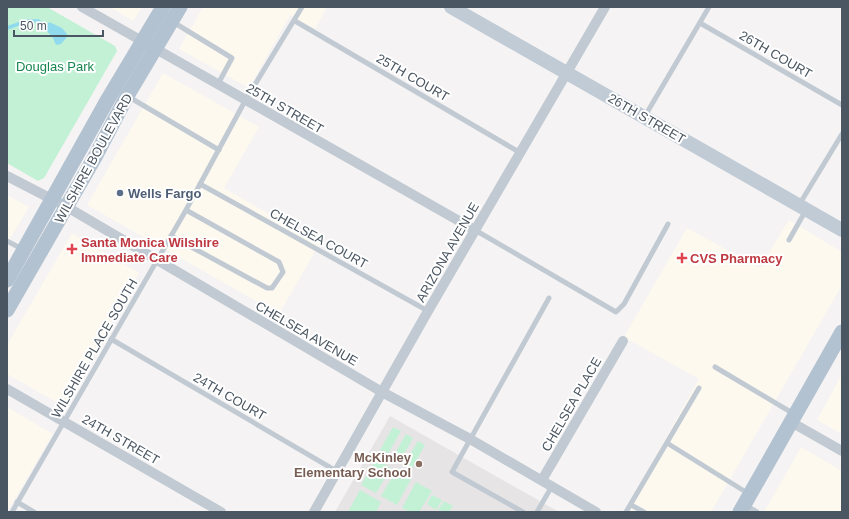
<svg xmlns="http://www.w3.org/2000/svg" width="849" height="519" viewBox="0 0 849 519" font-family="Helvetica,sans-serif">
	<rect width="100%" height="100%" fill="#f5f3f3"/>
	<!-- commercial -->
	<g fill="#fdf9ef">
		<path d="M110,7H142L133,21Z"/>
		<path d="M203,7H327L315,29L290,15L249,88L179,49Z"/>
		<path d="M163,73L259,127L224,188L320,243L279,314L87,205Z"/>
		<path d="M7,195L29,207L7,244Z"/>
		<path d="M789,220L842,252V285L711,512H624L699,379L624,337L687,228L760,268Z"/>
		<path d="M72,233L139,273L63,406L7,374V345Z"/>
		<path d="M842,374V434L817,420Z"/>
		<path d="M7,407L53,434L7,512Z"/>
		<path d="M801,447L842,471V512H764Z"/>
	</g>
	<!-- education -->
	<path fill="#e6e4e5" d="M390,416L559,512H335Z"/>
	<!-- green -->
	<g fill="#c3f1d5">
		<path d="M7,7H47L115,46L117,51L44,178L38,181L7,163Z"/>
		<path d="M393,427L401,431L388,454L380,450Z"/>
		<path d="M406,434L413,438L400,461L393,457Z"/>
		<path d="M418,441L425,445L412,468L405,463Z"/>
		<path d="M376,459L391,468L376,493L361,485Z"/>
		<path d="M396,471L411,479L397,505L381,496Z"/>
		<path d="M416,482L432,491L419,512H410L402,508Z"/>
		<path d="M360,490L381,502L376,512H348Z"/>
		<path d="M432,495L442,500L436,510L427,504Z"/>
		<path d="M444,501L453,506L449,512L438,510Z"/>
	</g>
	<!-- water -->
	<path fill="#90daee" d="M49,22L62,28L67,34V37L61,44L56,45L52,36L44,29Z"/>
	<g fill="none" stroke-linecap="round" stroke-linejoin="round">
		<!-- stream -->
		<path stroke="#90daee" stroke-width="3.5" d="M7,28L27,21H38L45,26"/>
		<!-- lane -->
		<g stroke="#c1cad2" stroke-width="5">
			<path d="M295,21L519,152"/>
			<path d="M173,22L232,58L218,84"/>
			<path d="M700,23L842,105"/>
			<path d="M129,97L219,150"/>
			<path d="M645,116L709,7"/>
			<path d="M200,184L428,311"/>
			<path d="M799,205L842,134"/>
			<path d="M475,230L616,312L624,304L668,224"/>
			<path d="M171,236L267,288H272L283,272L279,262L186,210"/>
			<path d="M789,240L806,210"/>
			<path d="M7,241L22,249"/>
			<path d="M111,339L338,472"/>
			<path d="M715,367L794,414"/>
			<path d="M667,443L749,494"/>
			<path d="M17,502L34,512"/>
			<path d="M631,505L644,512"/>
			<path d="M745,505L757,512"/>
			<path d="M12,512L186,210L245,101L302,7"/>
			<path d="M523,512L452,472L549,298"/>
			<path d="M537,512L552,486"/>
			<path d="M626,512L699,388"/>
		</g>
		<!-- street -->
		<g stroke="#c1cad2" stroke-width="10">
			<path d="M82,7L475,230"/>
			<path d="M7,176L67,207L382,392L470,439L596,512"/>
			<path d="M7,389L221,512"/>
			<path d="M791,422L842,451"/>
			<path d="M542,480L623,341"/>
			<path d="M314,512L428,311L605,7"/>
		</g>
		<!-- secondary -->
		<path stroke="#c1cbd6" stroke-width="14" d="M451,7L842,230"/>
		<!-- primary -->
		<g stroke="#b3c2d1" stroke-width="15">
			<path d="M7,280L108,99L163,7"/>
			<path d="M7,310L95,157L127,96L180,7"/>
			<path d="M740,512L842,332"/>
		</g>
	</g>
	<!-- markers -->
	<circle fill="#5c6f8a" stroke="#fff" stroke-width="1.5" cx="120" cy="193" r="4"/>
	<g fill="#e0444e" stroke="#fff" stroke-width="1.5">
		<path d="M70 243h4v4h4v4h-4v4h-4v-4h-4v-4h4z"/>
		<path d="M680 252h4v4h4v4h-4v4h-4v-4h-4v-4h4z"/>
	</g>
	<circle fill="#8d6e63" stroke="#fff" stroke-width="1.5" cx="419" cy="464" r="4"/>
	<g text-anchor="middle" stroke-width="4" stroke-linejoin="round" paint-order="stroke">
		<!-- street labels -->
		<g font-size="13" fill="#4a5661" stroke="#fff">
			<text transform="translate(776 54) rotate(30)" y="5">26TH COURT</text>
			<text transform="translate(413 77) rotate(30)" y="5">25TH COURT</text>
			<text transform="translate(285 108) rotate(30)" y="5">25TH STREET</text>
			<text transform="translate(647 118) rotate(30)" y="5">26TH STREET</text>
			<text transform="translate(93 158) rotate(-61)" y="5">WILSHIRE BOULEVARD</text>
			<text transform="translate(319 238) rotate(29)" y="5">CHELSEA COURT</text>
			<text transform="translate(447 252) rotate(-60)" y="5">ARIZONA AVENUE</text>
			<text transform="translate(307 333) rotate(30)" y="5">CHELSEA AVENUE</text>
			<text transform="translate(94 348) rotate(-60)" y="5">WILSHIRE PLACE SOUTH</text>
			<text transform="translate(230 396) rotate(30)" y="5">24TH COURT</text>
			<text transform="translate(571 404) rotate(-60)" y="5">CHELSEA PLACE</text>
			<text transform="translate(121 439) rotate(30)" y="5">24TH STREET</text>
		</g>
		<!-- park labels -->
		<g font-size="13" fill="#17864f" stroke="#fff">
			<text x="55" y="71">Douglas Park</text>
		</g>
		<!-- service labels -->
		<g font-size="13" font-weight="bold" fill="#4e5e75" stroke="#fff" text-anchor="start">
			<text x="128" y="198">Wells Fargo</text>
		</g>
		<!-- health labels -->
		<g font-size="13" font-weight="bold" fill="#be3a42" stroke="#fff" text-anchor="start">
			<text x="81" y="247">Santa Monica Wilshire<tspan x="81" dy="15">Immediate Care</tspan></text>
			<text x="690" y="263">CVS Pharmacy</text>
		</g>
		<!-- education labels -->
		<g font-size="13" font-weight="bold" fill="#785e54" stroke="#fff" text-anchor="end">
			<text x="411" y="462">McKinley<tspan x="411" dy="15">Elementary School</tspan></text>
		</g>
	</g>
	<!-- border -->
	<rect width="849" height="519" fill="none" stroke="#4a5661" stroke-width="16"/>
	<!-- scale -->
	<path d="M14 30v6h89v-6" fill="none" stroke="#4a5661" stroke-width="2"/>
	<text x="20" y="30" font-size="12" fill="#4a5661" stroke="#ffffff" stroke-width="3" paint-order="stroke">50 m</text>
</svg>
